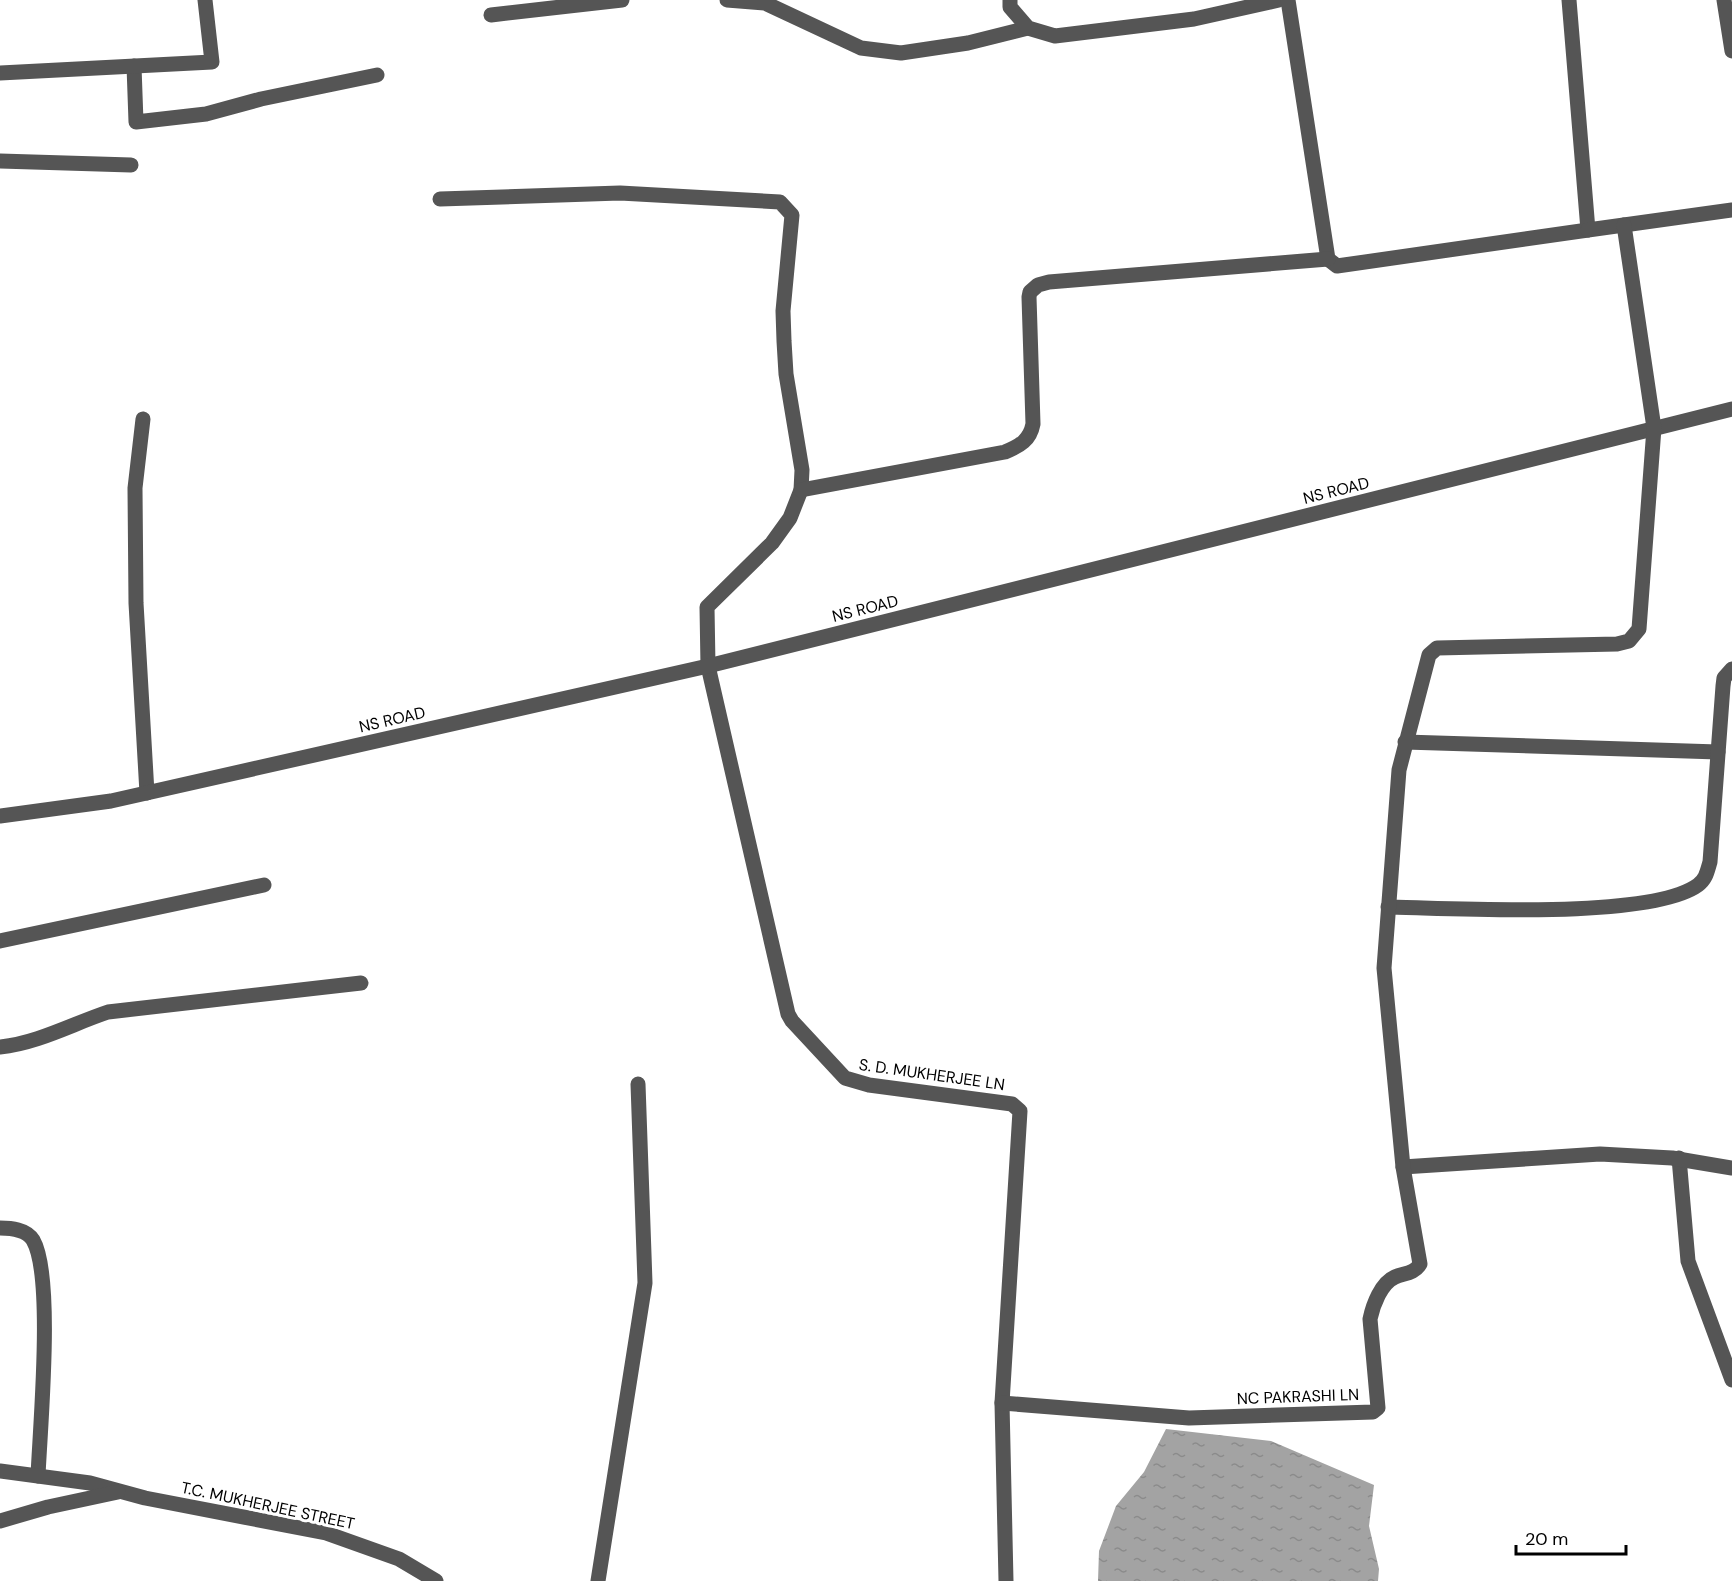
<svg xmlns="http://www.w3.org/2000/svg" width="1732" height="1581" viewBox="0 0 1732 1581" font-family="'DM Sans',sans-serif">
	<defs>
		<pattern id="water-ripples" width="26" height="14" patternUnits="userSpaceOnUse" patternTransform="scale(1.5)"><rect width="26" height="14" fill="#a3a3a3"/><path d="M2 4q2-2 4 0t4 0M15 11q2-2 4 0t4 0" fill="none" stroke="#8b8b8b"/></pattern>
	</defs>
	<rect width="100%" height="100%" fill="#fff"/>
	<!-- water -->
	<path fill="url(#water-ripples)" d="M1166,1429L1271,1441L1374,1485L1369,1526L1379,1569L1378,1581H1098L1099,1551L1116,1506L1144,1472Z"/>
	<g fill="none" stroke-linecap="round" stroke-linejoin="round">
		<!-- minor -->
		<g stroke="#555" stroke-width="15">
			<path d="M727,0L765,3L861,48L901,53L968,43L1028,28"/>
			<path d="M1010,0V7L1028,28L1055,36L1194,19L1279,0"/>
			<path d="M1288,0L1328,259L1337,266L1588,230L1569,0"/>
			<path d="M1724,0L1732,51"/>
			<path d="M491,15L622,0"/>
			<path d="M134,66L136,122L206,114L261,99L377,75"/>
			<path d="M0,73L212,62L205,0"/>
			<path d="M0,161L131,165"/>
			<path d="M440,199L620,193L780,202L792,215L783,311L784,341L786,374L802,470L801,490L790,518L772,543L707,607L708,666L788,1014L792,1021L845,1078L869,1085L1012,1104L1020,1111L1002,1403L1006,1581"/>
			<path d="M1588,230L1732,210"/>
			<path d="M143,419L135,488L136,603L147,793"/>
			<path d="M801,490L1005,452C1020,446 1030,440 1033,424L1029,297L1030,292L1038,285L1049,282L1328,259"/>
			<path d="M1405,742L1718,752"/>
			<path d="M0,816L111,801L708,666L1732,409"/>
			<path d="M1388,907C1454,908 1650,920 1698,885C1706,879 1707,872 1710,862L1723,686L1724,678L1732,669"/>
			<path d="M0,941L264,885"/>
			<path d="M0,1047C38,1043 72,1024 108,1012L361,983"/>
			<path d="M1679,1158L1688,1261L1732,1380"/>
			<path d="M1403,1167L1600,1154L1672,1158L1732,1168"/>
			<path d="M0,1228C11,1228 26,1229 33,1240C54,1276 40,1427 38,1476"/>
			<path d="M1002,1403L1189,1418L1373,1412L1378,1408L1370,1319C1373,1305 1381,1283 1395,1277C1404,1273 1414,1274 1420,1264L1403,1167L1384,968L1399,770L1429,655L1437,648L1617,644L1629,641L1639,629L1654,428L1624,225"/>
			<path d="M0,1471L90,1483L145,1498L326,1533L399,1559L436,1581"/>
			<path d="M0,1521L48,1507L118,1492"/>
			<path d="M598,1581L645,1283L638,1084"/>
		</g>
	</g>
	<g text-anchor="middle" stroke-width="6" stroke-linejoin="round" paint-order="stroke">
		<!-- street labels -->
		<g font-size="16" fill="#000" stroke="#fff">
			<text transform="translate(1336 490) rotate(-14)" y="6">NS ROAD</text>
			<text transform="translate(865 608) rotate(-14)" y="6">NS ROAD</text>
			<text transform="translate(392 719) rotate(-13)" y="6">NS ROAD</text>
			<text transform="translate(932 1074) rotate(8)" y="6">S. D. MUKHERJEE LN</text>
			<text transform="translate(1298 1396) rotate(-2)" y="6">NC PAKRASHI LN</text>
			<text transform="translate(268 1505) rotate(12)" y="6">T.C. MUKHERJEE STREET</text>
		</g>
	</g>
	<!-- scale -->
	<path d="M1516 1545v9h110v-9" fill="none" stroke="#000000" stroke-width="3"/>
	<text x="1525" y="1545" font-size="18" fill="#000000" stroke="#ffffff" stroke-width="4.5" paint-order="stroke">20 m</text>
</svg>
